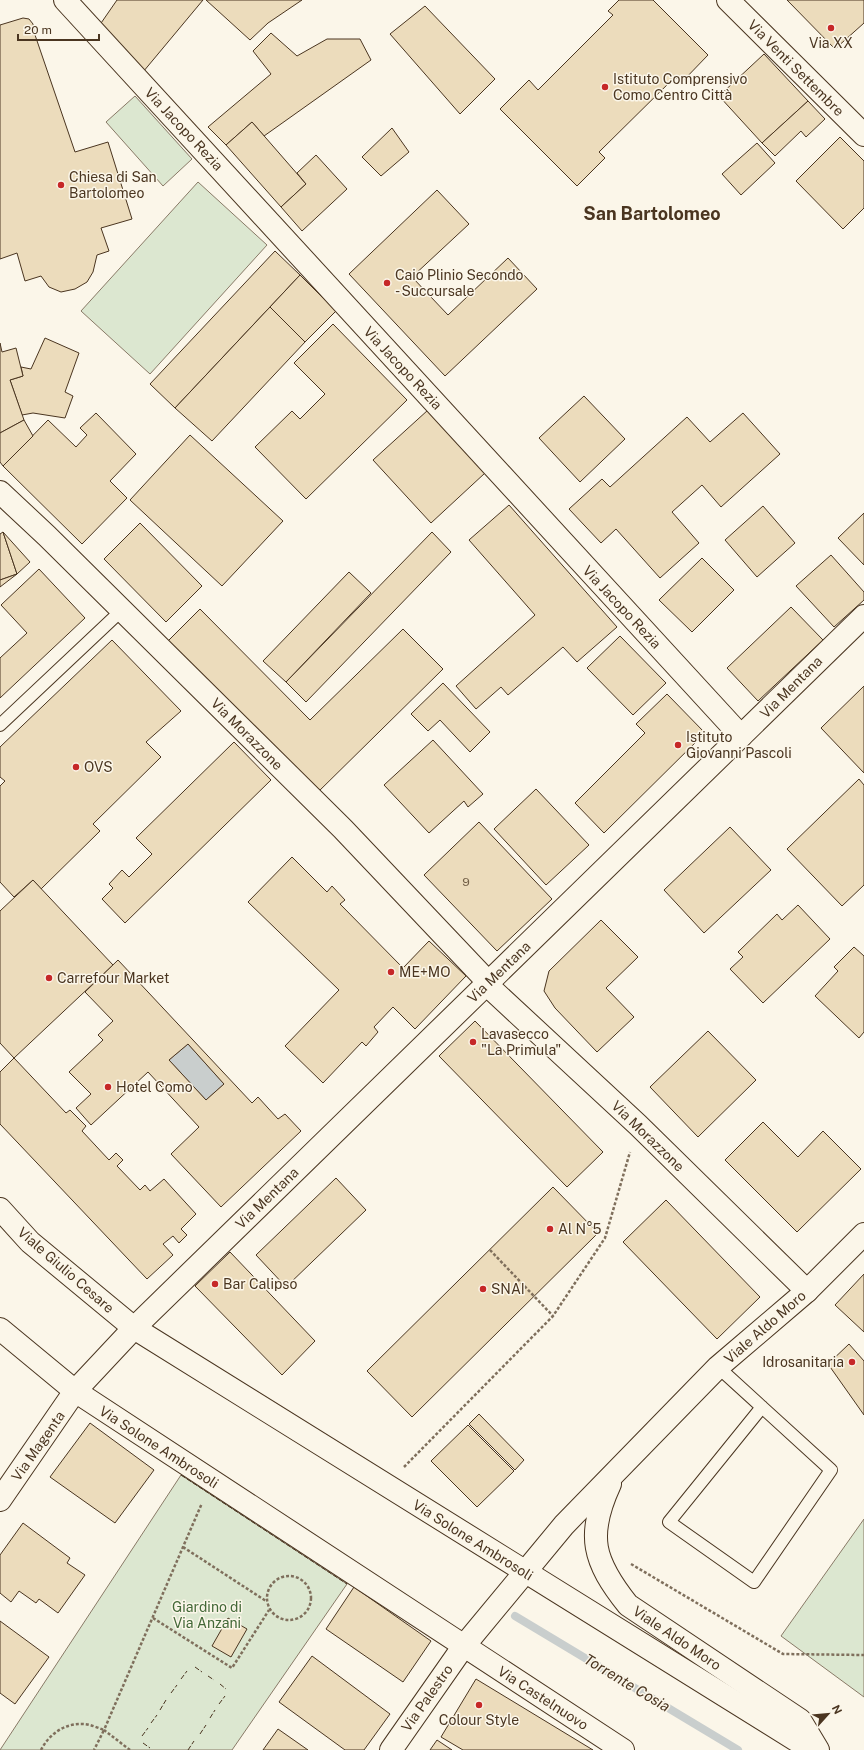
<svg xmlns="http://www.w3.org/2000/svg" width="864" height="1750" viewBox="0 0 864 1750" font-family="'Public Sans',sans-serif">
	<rect width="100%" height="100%" fill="#fbf6e9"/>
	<!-- green -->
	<g fill="#dce7d0" stroke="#887966">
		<path d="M135,96L192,159L163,186L106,122Z"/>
		<path d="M198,182L267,245L150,374L81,311Z"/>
		<path d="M181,1475L347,1584L232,1750H0Z"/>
		<path d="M864,1519V1697L781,1636Z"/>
	</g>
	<!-- water -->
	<path fill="#c9cecd" stroke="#887966" d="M188,1044L224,1084L206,1100L169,1060Z"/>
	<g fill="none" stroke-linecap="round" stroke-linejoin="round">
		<!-- stream -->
		<path stroke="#c9cecd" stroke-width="8" d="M515,1616L738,1750"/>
	</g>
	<!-- building -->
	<g fill="#ecdcbc" stroke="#4a3520" fill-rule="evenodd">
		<path d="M117,0H203L143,72L99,26Z"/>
		<path d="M206,0H302L268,23L250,40Z"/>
		<path d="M619,0H653L708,55L681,83L675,77L599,152L605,158L577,186L500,109L529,80L538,90L613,15L608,11Z"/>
		<path d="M787,0H864V23L835,49Z"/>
		<path d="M425,6L495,79L460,114L390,34Z"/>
		<path d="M23,18L29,19L33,24L34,32L75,152L108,142L132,219L101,228L109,251L97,255L93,272L87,282L75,289L61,292L49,287L41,276L25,281L17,253L0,259V25Z"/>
		<path d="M271,33L297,56L327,39H360L371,60L264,136L252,122L226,145L208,127L271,74L253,51Z"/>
		<path d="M764,54L808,101L762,143L719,96Z"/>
		<path d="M808,101L825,119L806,137L801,131L775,156L762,143Z"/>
		<path d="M252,122L306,184L281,207L226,145Z"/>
		<path d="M392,128L409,152L381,176L362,157Z"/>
		<path d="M840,137L864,161V208L843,229L796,181Z"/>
		<path d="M757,143L775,163L741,195L722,174Z"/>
		<path d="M316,155L347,189L302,231L281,207L306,184L297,173Z"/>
		<path d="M437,190L469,224L412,277L448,315L508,258L537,289L445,376L349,274Z"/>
		<path d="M275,251L300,275L175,408L150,384Z"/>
		<path d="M300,275L336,311L305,342L270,307Z"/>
		<path d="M270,307L305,342L212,441L175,408Z"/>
		<path d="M333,324L407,400L306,499L255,447L292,411L300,419L325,394L294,363Z"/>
		<path d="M45,338L79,353L65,392L73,396L65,418L33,413L22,415L10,380L23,376L21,367L31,369Z"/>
		<path d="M0,343L2,352L16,348L23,376L10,380L24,420L0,433Z"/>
		<path d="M584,396L625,439L580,482L539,438Z"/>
		<path d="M428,410L485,473L431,523L373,460Z"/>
		<path d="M96,413L136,454L110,481L127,498L82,544L3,466L48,420L76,447L87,435L80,428Z"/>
		<path d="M743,413L780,454L721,507L702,485L672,512L699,543L660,578L616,529L601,543L569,509L602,479L610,487L687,417L710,442Z"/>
		<path d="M24,420L33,436L3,466L0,462V433Z"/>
		<path d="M190,435L283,521L222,586L130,500Z"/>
		<path d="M509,505L617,627L577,662L563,647L508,695L501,687L476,709L456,686L535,615L469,540Z"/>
		<path d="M763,506L795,543L757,577L725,540Z"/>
		<path d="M864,513V565L838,538Z"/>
		<path d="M140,523L202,586L166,622L104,559Z"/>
		<path d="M3,532L17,574L0,580V534Z"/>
		<path d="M3,532L30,562L17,574Z"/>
		<path d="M432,532L451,552L306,702L286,682Z"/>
		<path d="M831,555L864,592V600L834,627L796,586Z"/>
		<path d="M702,558L734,590L692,632L659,600Z"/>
		<path d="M39,569L85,618L0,698V658L27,633L1,605Z"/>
		<path d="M349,572L371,593L286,682L263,661Z"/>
		<path d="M17,574L0,587V580Z"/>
		<path d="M791,607L823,640L758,701L727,668Z"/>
		<path d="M200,609L310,720L403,629L443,669L315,795L166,643Z"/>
		<path d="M620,636L666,683L633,715L587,668Z"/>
		<path d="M112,640L181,711L146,742L161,757L93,824L100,831L41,889L33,880L14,897L0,882V786L5,781L0,777V747Z"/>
		<path d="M443,683L490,732L470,752L440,720L428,731L411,714Z"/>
		<path d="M864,686V773L821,728Z"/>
		<path d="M667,694L705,733L604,833L575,803L645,733L636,724Z"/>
		<path d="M433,740L483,794L468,807L464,801L429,833L384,785Z"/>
		<path d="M234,742L271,780L125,923L102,899L113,888L109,884L122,870L129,877L152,854L136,838Z"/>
		<path d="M859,779L864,785V885L842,906L787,849Z"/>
		<path d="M536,789L589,845L546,885L494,829Z"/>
		<path d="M479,822L552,899L497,951L424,875Z"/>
		<path d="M730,827L771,870L704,933L664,890Z"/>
		<path d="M292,857L327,892L332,886L345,900L340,904L403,968L429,941L466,976L415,1029L393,1007L374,1027L378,1032L366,1046L362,1042L323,1083L285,1046L339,990L248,902Z"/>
		<path d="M33,880L113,965L14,1058L0,1043V911Z"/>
		<path d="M798,905L830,939L763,1003L730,969L743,957L738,952L777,914L782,920Z"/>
		<path d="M601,920L638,957L606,988L634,1017L597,1052L555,1008L544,991L549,971Z"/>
		<path d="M854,947L864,956V1032L859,1038L815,996L838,971L834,967Z"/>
		<path d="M118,960L252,1103L258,1097L278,1119L285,1114L301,1131L221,1207L171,1154L199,1127L148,1072L91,1125L76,1108L91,1094L69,1072L103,1040L98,1035L113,1021L85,992ZM188,1044L224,1084L206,1100L169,1060Z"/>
		<path d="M475,1021L603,1152L567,1187L439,1056Z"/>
		<path d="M708,1031L756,1080L698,1137L650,1087Z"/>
		<path d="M14,1058L66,1113L70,1110L86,1126L82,1131L109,1160L116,1153L123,1160L117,1166L140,1190L145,1185L150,1191L164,1179L196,1214L181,1229L187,1235L179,1243L173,1236L163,1244L173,1255L147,1279L0,1124V1072Z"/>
		<path d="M763,1122L798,1157L823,1131L861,1169L797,1232L725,1160Z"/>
		<path d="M336,1178L366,1210L286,1287L256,1255Z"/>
		<path d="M553,1187L598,1233L412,1417L367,1371Z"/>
		<path d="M666,1200L760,1297L717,1339L623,1242Z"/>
		<path d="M230,1252L315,1341L282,1375L195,1286Z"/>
		<path d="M864,1274V1332L835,1305Z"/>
		<path d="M849,1344L864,1361V1415L828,1364Z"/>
		<path d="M479,1414L524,1460L515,1470L469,1424Z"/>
		<path d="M90,1423L154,1470L115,1523L50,1477Z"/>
		<path d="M468,1425L514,1471L477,1507L431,1461Z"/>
		<path d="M23,1523L70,1558L67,1563L85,1575L58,1613L39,1599L36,1603L19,1591L11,1602L0,1593V1555Z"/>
		<path d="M354,1587L431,1641L403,1682L326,1629Z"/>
		<path d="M228,1618L247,1629L231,1657L212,1646Z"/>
		<path d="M0,1621L49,1657L15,1704L0,1693Z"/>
		<path d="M312,1656L390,1714L364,1750H345L279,1702Z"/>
		<path d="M476,1679L593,1750H463L441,1737Z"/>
		<path d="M278,1729L308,1750H263Z"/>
		<path d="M437,1740L452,1750H430Z"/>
	</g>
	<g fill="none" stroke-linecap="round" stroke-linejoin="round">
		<!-- lane casing -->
		<g stroke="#4a3520" stroke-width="14">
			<g id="lane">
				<path d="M0,725L122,610"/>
				<path d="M718,1367L831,1470L754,1582L669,1522L762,1407"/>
			</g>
		</g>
		<!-- street casing -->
		<g stroke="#4a3520" stroke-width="24">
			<g id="street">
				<path d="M65,0L741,736"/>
				<path d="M728,0L864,135"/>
				<path d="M0,492L47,536L343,829L488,982"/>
				<path d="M486,984L638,1125L807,1291"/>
				<path d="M610,1484C586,1536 593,1561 628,1605L800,1720L818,1750"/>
				<path d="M0,1500L75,1391L134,1328L864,616"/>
				<path d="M391,1750L463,1647L564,1525L718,1367L807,1291L864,1234"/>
			</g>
		</g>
		<!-- primary casing -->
		<g stroke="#4a3520" stroke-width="24">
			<g id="primary">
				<path d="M0,1209L30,1242L134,1328L812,1750"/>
				<path d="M0,1329L75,1391L623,1750"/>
			</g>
		</g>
		<!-- path -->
		<g stroke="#7f6f5c" stroke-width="2.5" stroke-dasharray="3 2" stroke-linecap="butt">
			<path d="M490,1250L553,1316"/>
			<path d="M404,1467L553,1316L605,1238L630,1152"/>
			<path d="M183,1547L266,1601"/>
			<path d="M631,1564L783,1654L864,1655"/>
			<circle cx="289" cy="1598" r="22"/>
			<path d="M153,1618L232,1668L269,1610"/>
			<path d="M41,1750C49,1734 65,1723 83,1724C90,1724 98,1728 104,1730L94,1750"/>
			<path d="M130,1750L104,1730L202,1503"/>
		</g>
		<!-- lane -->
		<use href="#lane" stroke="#fbf6e9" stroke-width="12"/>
		<!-- street -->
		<use href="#street" stroke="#fbf6e9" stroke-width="22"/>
		<!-- primary -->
		<use href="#primary" stroke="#fbf6e9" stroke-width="22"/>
		<!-- fence -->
		<g stroke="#4a3520" stroke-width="1" stroke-dasharray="5 2" stroke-linecap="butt">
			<path d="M181,1475L347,1584"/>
			<path d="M195,1667L202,1672"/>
			<path d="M208,1676L214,1680"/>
			<path d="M181,1679L187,1671"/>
			<path d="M220,1684L226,1689"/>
			<path d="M171,1693L177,1685"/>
			<path d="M219,1704L225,1696"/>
			<path d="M160,1710L166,1700"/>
			<path d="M210,1718L215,1710"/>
			<path d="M151,1723L157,1715"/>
			<path d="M200,1734L206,1725"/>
			<path d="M142,1736L148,1728"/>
			<path d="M143,1743L150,1748"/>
			<path d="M188,1750L194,1741"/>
		</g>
	</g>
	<!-- markers -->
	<g fill="#c62828" stroke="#fbf6e9" stroke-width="1.5">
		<circle cx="831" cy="28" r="4"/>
		<circle cx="605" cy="87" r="4"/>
		<circle cx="61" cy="185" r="4"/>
		<circle cx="387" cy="283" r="4"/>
		<circle cx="678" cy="745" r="4"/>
		<circle cx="76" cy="767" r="4"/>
		<circle cx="391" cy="972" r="4"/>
		<circle cx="49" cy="978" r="4"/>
		<circle cx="473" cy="1042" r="4"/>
		<circle cx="108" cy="1087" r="4"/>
		<circle cx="550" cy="1229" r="4"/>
		<circle cx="215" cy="1284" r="4"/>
		<circle cx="483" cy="1289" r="4"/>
		<circle cx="852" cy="1362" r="4"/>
		<circle cx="479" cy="1705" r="4"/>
	</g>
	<g text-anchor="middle" stroke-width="3" stroke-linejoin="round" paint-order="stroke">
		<!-- number labels -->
		<g font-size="12" fill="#725f47">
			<text x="466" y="886">9</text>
		</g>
		<!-- poi labels -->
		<g font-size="14" fill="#4a3520" stroke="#fbf6e9" text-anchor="start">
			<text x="831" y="48" text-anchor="middle">Via XX</text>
			<text x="613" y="84">Istituto Comprensivo<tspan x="613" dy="16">Como Centro Città</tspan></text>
			<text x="69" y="182">Chiesa di San<tspan x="69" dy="16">Bartolomeo</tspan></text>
			<text x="395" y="280">Caio Plinio Secondo<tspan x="395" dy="16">- Succursale</tspan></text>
			<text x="686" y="742">Istituto<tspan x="686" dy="16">Giovanni Pascoli</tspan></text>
			<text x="84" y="772">OVS</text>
			<text x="399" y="977">ME+MO</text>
			<text x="57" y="983">Carrefour Market</text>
			<text x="481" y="1039">Lavasecco<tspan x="481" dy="16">"La Primula"</tspan></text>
			<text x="116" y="1092">Hotel Como</text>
			<text x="558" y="1234">Al N°5</text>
			<text x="223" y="1289">Bar Calipso</text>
			<text x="491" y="1294">SNAI</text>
			<text x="844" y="1367" text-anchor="end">Idrosanitaria</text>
			<text x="479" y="1725" text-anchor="middle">Colour Style</text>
		</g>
		<!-- street labels -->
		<g font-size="14" fill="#4a3520" stroke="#fbf6e9">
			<text transform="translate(796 68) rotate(45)" y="5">Via Venti Settembre</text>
			<text transform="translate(184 129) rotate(47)" y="5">Via Jacopo Rezia</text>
			<text transform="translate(403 368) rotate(47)" y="5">Via Jacopo Rezia</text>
			<text transform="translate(622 607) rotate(47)" y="5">Via Jacopo Rezia</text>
			<text transform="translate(791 687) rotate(-45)" y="5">Via Mentana</text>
			<text transform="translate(247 734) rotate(45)" y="5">Via Morazzone</text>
			<text transform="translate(499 972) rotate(-44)" y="5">Via Mentana</text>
			<text transform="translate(648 1136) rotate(44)" y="5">Via Morazzone</text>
			<text transform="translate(267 1198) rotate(-44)" y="5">Via Mentana</text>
			<text transform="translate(66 1270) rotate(41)" y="5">Viale Giulio Cesare</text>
			<text transform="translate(765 1327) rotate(-41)" y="5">Viale Aldo Moro</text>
			<text transform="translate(38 1446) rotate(-55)" y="5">Via Magenta</text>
			<text transform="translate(159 1447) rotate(33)" y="5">Via Solone Ambrosoli</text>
			<text transform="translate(473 1540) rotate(32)" y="5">Via Solone Ambrosoli</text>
			<text transform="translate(677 1638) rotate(34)" y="5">Viale Aldo Moro</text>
			<text transform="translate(427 1698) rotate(-55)" y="5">Via Palestro</text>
			<text transform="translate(543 1698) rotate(33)" y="5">Via Castelnuovo</text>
		</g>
		<!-- park labels -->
		<g font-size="14" fill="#436837" stroke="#fbf6e9">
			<text x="207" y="1612">Giardino di<tspan x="207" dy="16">Via Anzani</tspan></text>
		</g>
		<!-- water labels -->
		<g font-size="15" font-style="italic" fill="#4a3520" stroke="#fbf6e9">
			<text transform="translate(627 1683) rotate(31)" y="5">Torrente Cosia</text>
		</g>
		<!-- district labels -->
		<g font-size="18" font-weight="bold" fill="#4a3520" stroke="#fbf6e9">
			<text x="652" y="220">San Bartolomeo</text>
		</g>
	</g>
	<!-- north arrow -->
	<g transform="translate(828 1714) rotate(63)" stroke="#fbf6e9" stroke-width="3" paint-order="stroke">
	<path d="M0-3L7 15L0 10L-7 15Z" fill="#4a3520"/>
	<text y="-6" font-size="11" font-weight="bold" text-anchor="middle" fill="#4a3520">N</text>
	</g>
	<!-- scale -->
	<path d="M18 34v6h81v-6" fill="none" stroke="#4a3520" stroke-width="2"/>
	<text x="24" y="34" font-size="12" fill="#4a3520" stroke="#fbf6e9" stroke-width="3" paint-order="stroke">20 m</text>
</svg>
